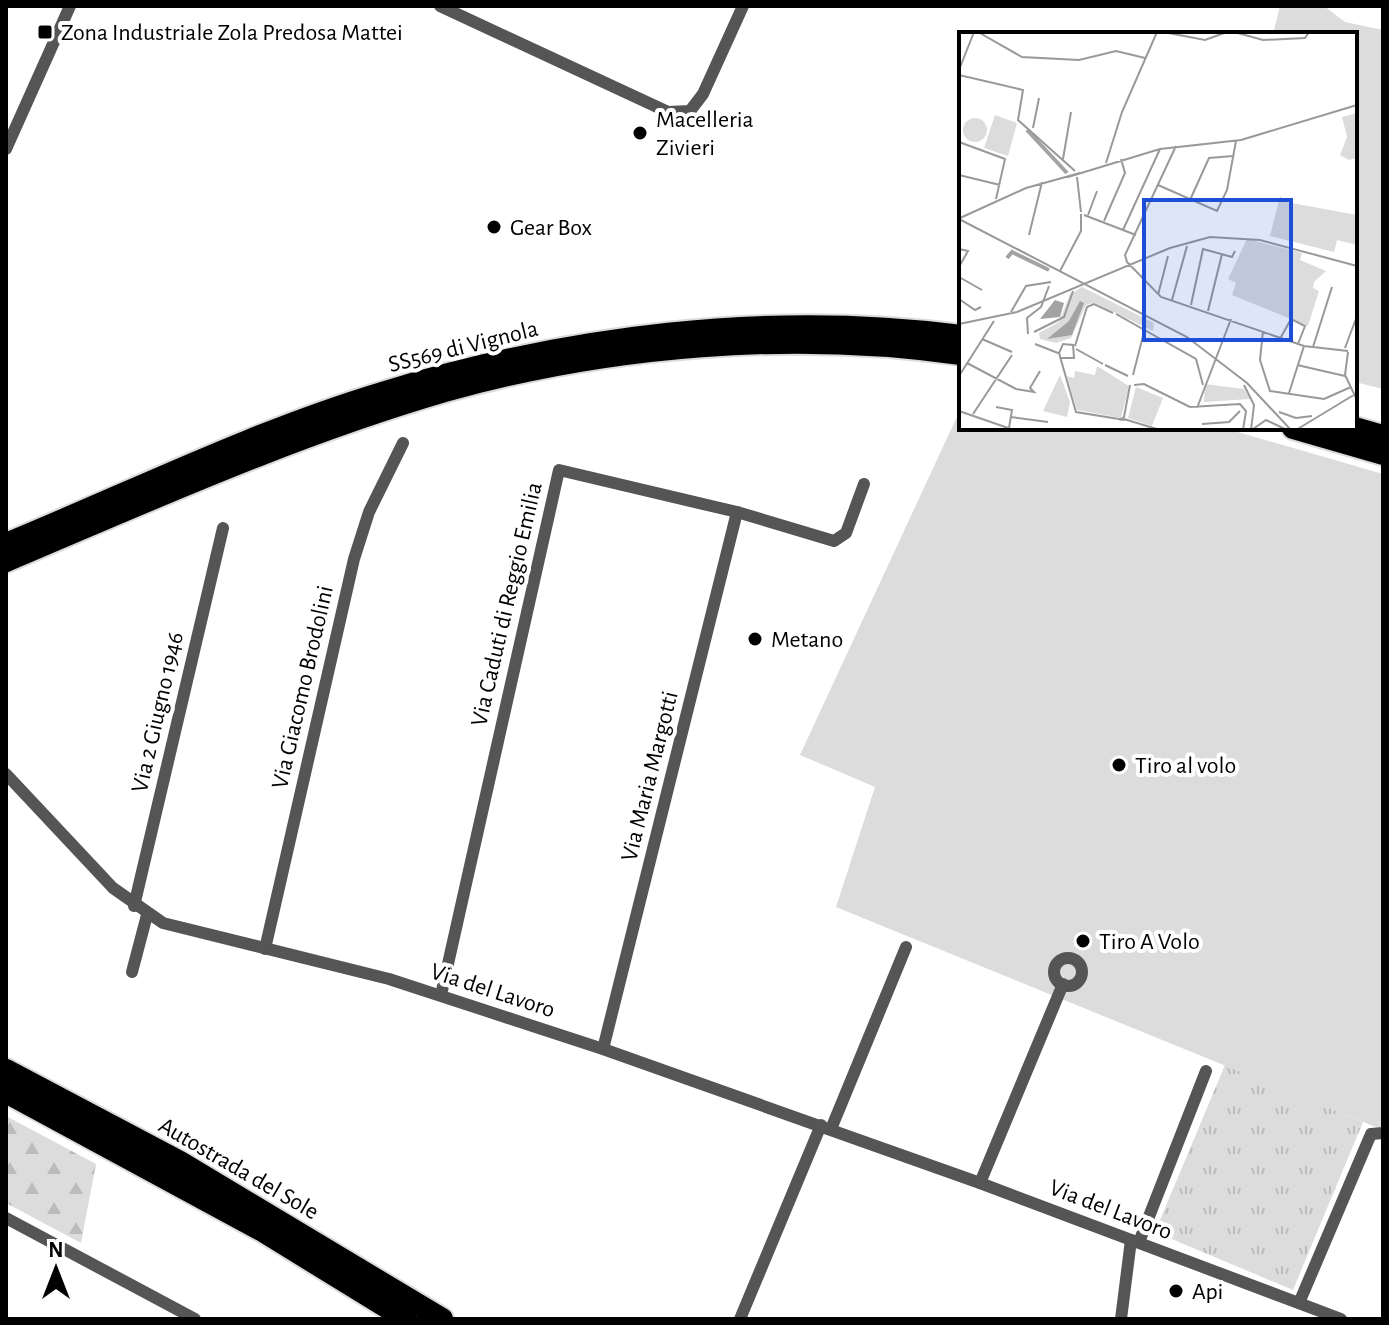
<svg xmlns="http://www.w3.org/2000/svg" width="1389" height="1325" viewBox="0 0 1389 1325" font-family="'Alegreya Sans',sans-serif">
	<defs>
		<pattern id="grass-tufts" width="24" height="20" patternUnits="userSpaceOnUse" patternTransform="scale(2)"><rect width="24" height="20" fill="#dcdcdc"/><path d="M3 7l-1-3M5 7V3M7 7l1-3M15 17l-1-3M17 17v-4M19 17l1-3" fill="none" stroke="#bbb"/></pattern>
		<pattern id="forest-firs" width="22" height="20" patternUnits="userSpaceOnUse" patternTransform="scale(2)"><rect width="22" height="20" fill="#dcdcdc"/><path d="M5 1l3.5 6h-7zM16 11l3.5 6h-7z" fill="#bbb"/></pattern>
	</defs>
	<rect width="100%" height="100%" fill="#fff"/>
	<!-- grass -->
	<path fill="url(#grass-tufts)" d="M1225,1065L1363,1122L1293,1290L1155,1232Z"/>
	<!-- forest -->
	<path fill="url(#forest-firs)" d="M6,1116L96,1164L81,1243L6,1203Z"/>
	<!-- garden -->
	<g fill="#dcdcdc">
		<path d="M1280,6H1324L1345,22L1383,30V389L1355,382V34H1273Z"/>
		<path d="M961,408V428H1224L1383,474V1130L836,907L875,787L800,755Z"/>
	</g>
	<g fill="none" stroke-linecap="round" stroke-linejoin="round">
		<!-- highway casing -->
		<g stroke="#dbdbdb" stroke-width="26">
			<g id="highway">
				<path d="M1293,428L1383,454"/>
				<path d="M1355,428L1383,436"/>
				<path d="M6,544C130,493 253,432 382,393C567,336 768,311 961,336"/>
				<path d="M6,561C150,500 294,435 445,391C609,345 793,330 961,354"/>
				<path d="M6,1070L180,1162L442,1319"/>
				<path d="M6,1092L261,1230L406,1319"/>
			</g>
		</g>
		<!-- street -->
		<g stroke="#555" stroke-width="12">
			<path d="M440,6L668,112L690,111L703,94L743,6"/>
			<path d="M6,149L70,6"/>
			<path d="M6,774L113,888L163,923L389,979L603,1049L980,1183L1341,1319"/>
			<path d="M134,906L223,528"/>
			<path d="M265,949L354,559L369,512L403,443"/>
			<circle cx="1068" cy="972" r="14"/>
			<path d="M132,972L147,915"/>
			<path d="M441,995L559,470L737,512L834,541L846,533L864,484"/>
			<path d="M603,1049L737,512"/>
			<path d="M831,1129L906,947"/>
			<path d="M980,1183L1063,984"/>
			<path d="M6,1218L195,1319"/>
			<path d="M1139,1242L1206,1071"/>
			<path d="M1299,1303L1371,1134L1383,1133"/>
			<path d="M740,1319L821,1125"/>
			<path d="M1121,1319L1131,1240"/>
		</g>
		<!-- highway -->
		<use href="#highway" stroke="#000" stroke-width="22"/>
	</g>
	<!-- markers -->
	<g fill="#000" stroke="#fff" stroke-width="3">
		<rect x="37" y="24" width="16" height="16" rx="4"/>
		<circle cx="640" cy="133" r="8"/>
		<circle cx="494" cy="227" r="8"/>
		<circle cx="755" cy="639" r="8"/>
		<circle cx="1119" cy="765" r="8"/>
		<circle cx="1083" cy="941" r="8"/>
		<circle cx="1176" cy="1291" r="8"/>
	</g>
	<g text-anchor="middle" stroke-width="8" stroke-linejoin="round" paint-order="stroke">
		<!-- poi labels -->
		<g font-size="24" fill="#000" stroke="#fff" text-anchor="start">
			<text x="61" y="40">Zona Industriale Zola Predosa Mattei</text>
			<text x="656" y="127">Macelleria<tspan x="656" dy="28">Zivieri</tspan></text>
			<text x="510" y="235">Gear Box</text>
			<text x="771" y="647">Metano</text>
			<text x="1135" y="773">Tiro al volo</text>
			<text x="1099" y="949">Tiro A Volo</text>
			<text x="1192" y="1299">Api</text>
		</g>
		<!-- street labels -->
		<g font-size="24" fill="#000" stroke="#fff">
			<text transform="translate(463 346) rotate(-14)" y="8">SS569 di Vignola</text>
			<text transform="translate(506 604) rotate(-77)" y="8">Via Caduti di Reggio Emilia</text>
			<text transform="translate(302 687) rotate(-77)" y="8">Via Giacomo Brodolini</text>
			<text transform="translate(157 712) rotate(-77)" y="8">Via 2 Giugno 1946</text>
			<text transform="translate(649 776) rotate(-76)" y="8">Via Maria Margotti</text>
			<text transform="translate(493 990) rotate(18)" y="8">Via del Lavoro</text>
			<text transform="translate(239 1168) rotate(30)" y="8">Autostrada del Sole</text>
			<text transform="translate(1111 1209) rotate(21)" y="8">Via del Lavoro</text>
		</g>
	</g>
	<!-- overview -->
	<g transform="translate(959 32)">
		<rect width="398" height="398" fill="#fff"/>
		<path d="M36,83L58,91L49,124L25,116ZM4 98a12 12 0 1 1 24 0a12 12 0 1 1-24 0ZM177,355L204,366L193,394L169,386Z" fill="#dcdcdc"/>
		<path d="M123,255L195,291L194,299L136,271L127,273L112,306L97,311L81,307L80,301L100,290L111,262Z" fill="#dcdcdc"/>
		<path d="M101,343L111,370L108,385L84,379ZM246,352L285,357L291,367L245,370Z" fill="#dcdcdc"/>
		<path d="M398,81L397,126L390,128L381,123L388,105L383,85ZM321,164L327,170L398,183V213L378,208L375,220L311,204ZM288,207L343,221L341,228L367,239L355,250L354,256L360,259L349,294L273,263L277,251L269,247ZM138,334L170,354L162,386L118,378L108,344L115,346L116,339L136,343Z" fill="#dcdcdc"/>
		<path d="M96,268L105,271L101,285L81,287ZM121,269L125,271L113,303L88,307L110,289Z" fill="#a3a3a3"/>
		<path fill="none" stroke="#a3a3a3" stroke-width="4" d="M68,98L108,141M48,226L53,220L90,238"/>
		<path fill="none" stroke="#999" stroke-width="2" d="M19,0L63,25L120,28L157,19L186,26M204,0L246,8L268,0M275,0L304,8L346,6L350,0M0,38L15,0M0,43L64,58L59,88L116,139M74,96L80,66M0,110L46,127L37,167M217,114L166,223L168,230L202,265L345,314L389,319M104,127L112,80M147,131L163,80L198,0M0,143L41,153M109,145L201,117L282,108L398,73M118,145L122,180M199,153L258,179L268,158L277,109M231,168L250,126L274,124M125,183L177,203M129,183L138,159M1,186L67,156L121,141M0,187L228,305L288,351L332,398M145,189L166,141L162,127M164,198L201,117M70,203L83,150M0,217L9,219L0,235M101,239L122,199V182M0,245L23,258M199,263L209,224M0,267L16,278L22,275M213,268L228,214M232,273L244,217L273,225L276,219M249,279L263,222M52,280L67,254L92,250M157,282L237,327L244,353M0,292L58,280L211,216L251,205L301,208L398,234M304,299L301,328L311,359L365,367L392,355M75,300L105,285L114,259M69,302L68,286L82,275L90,254M322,305L332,287L346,294L339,312M23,307L53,320M76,312L99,321M116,314L128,275L135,272L154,281M354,315L373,255M386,316L398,284M117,317L144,332M389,320L386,343L398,368M102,326H115L114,313L104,312L100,321L117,380L166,388M8,331L57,357L75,360L71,356L81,339M146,333L169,344M338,333L386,344M174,343L186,296M0,344L35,289M175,353L185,352L231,375M285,353L295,373L292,398M330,361L345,314M37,375L53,378L50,396M231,375L281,372L287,379L284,398M238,376L272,287M0,379L55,398M320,380L337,386L353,384M14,382L53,323M52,385L89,390M165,387L201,398M160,388L165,385L171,353M243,392L270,390L281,379M294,397L307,388L326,397M337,398L398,361"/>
		<path fill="#1d4ed8" fill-opacity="0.15" stroke="#1d4ed8" stroke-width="4" d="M185,168H332V308H185Z"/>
		<rect width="398" height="398" fill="none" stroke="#000" stroke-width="4"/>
	</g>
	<!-- border -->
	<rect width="1389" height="1325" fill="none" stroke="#000000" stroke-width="16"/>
	<!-- north arrow -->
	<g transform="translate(56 1269)" stroke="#ffffff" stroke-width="6" paint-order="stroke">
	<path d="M0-6L14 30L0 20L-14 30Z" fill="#000000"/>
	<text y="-12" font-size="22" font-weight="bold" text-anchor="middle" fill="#000000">N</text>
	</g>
</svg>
